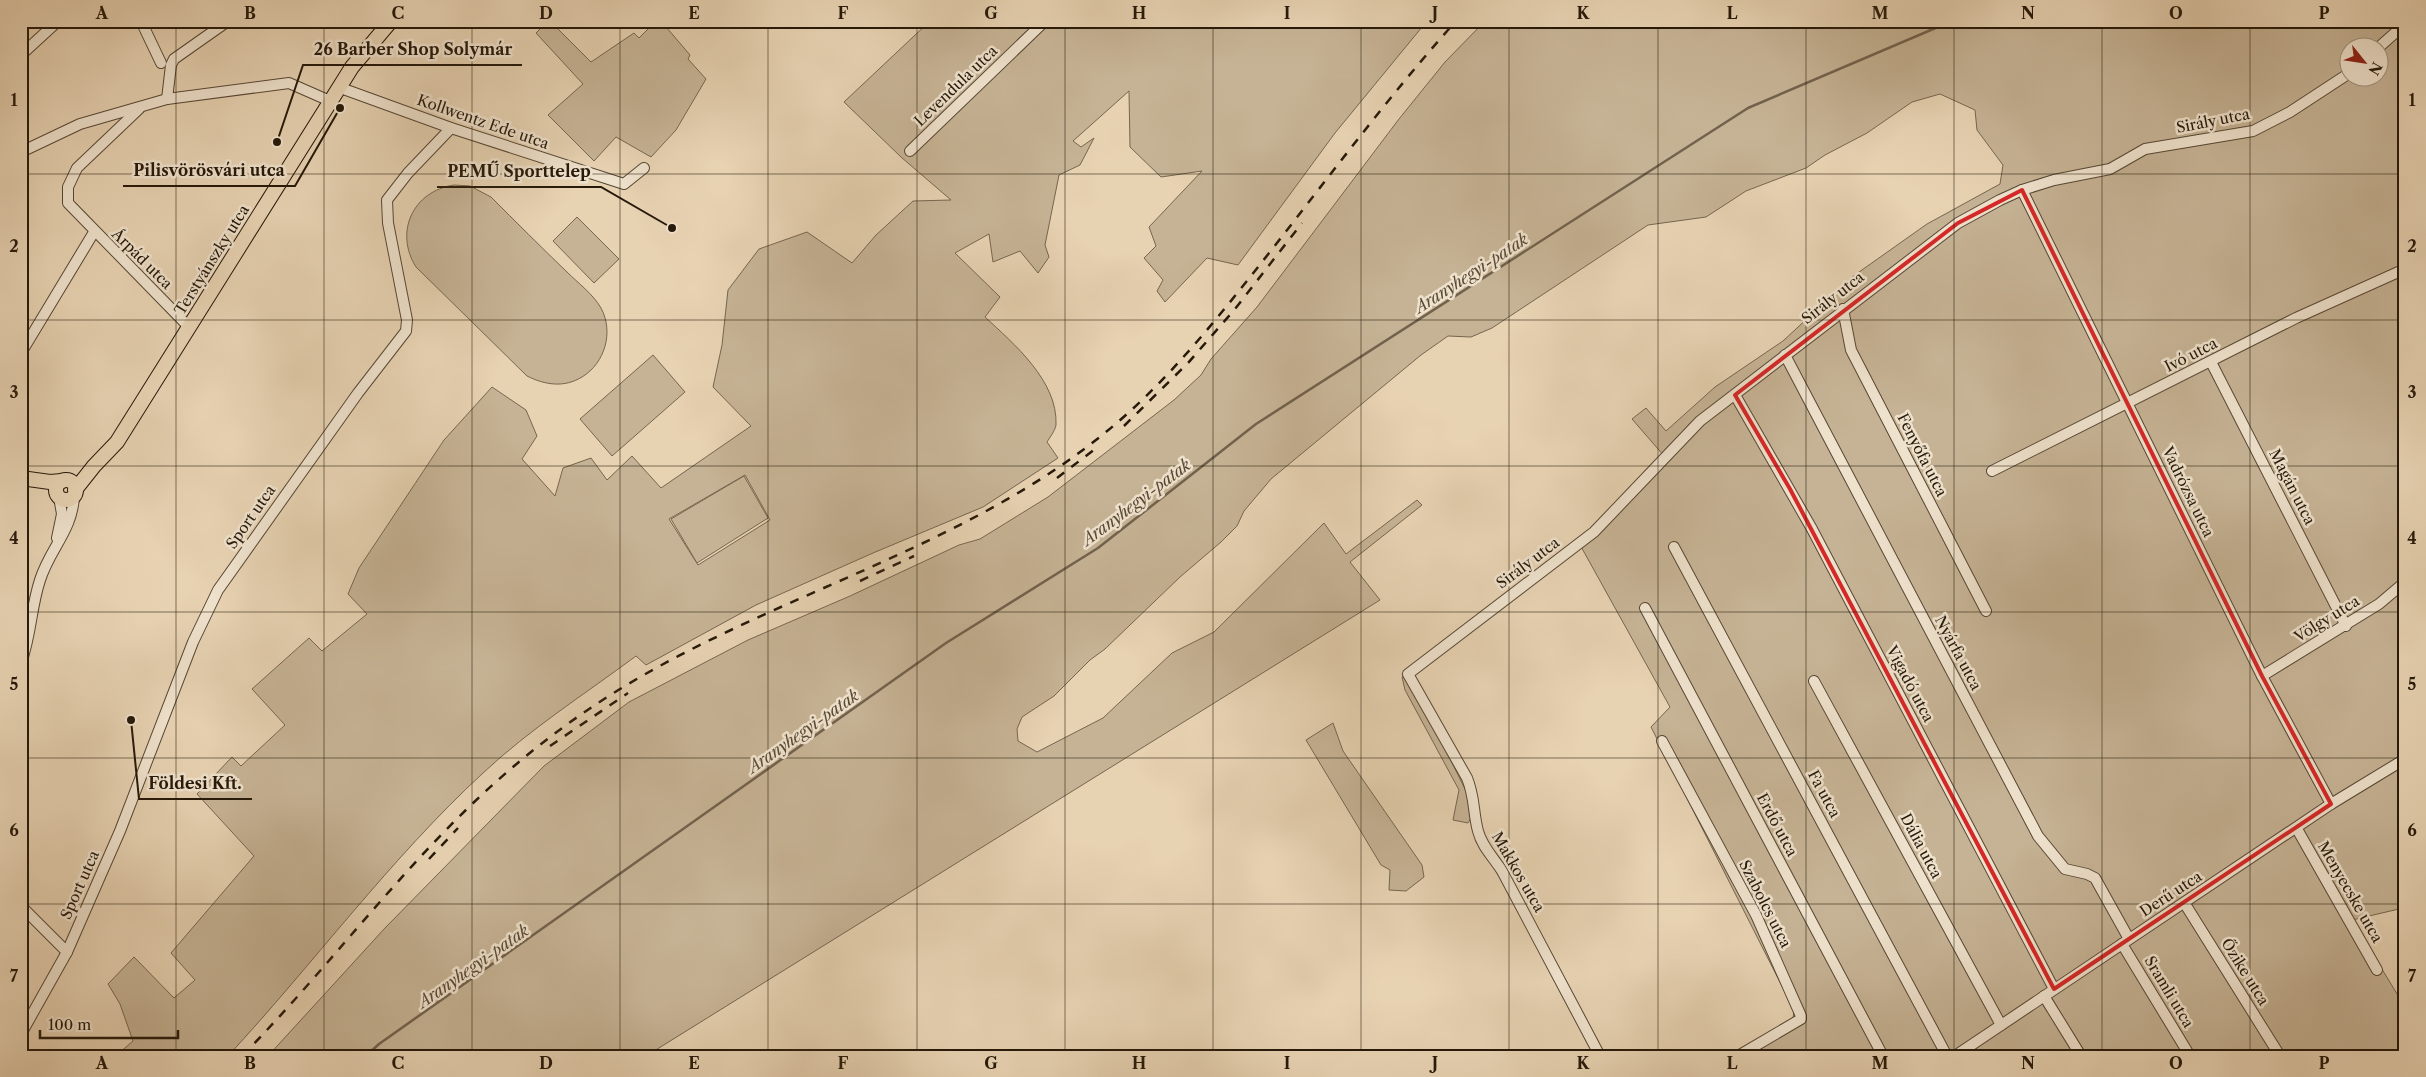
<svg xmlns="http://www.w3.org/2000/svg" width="2426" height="1077" viewBox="0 0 2426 1077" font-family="'Libre Caslon Text',serif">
	<rect width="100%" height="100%" fill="#e7d2b2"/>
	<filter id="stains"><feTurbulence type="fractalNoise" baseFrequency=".004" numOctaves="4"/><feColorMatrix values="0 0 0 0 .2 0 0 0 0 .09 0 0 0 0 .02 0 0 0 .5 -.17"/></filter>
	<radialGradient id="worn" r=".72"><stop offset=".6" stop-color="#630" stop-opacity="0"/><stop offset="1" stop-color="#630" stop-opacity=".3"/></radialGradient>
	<!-- green -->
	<g fill="#c6b395" stroke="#766650" fill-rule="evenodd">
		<path d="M548,21H550L591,62L634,33L639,38L656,21H661L690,55L688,59L706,79L676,130L651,157L616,137L594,161L548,115L583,84L536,33Z"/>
		<path d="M930,21H1427L1335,133L1238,265L1207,258L1165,302L1157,291L1163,280L1144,258L1156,246L1149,227L1202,171L1161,177L1130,147L1129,91L1073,141L1081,147L1094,138L1080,165L1059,175L1045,245L1049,257L1038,273L1020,251L993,262L989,234L955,253L1000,297L985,317C1014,344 1058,381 1056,425C1055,431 1050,437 1047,442L1058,458L983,507L873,553L756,605L646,665L636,656C585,694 530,729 483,773C390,859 314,963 228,1056H119L118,1054L133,1041L120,1004L108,984L134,957L174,998L195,980L171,953L254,856L197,794L232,757L241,766L285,725L252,689L309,638L322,651L367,614L348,594L359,568L444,440L492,387L526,410L537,436L522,459L555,496L563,468L591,458L607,480L632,456L661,488L751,426L713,387L722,345L728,290L759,249L807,232L852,263L876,235L913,201L951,200L901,157L844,102ZM745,475L770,520L698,565L669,519Z"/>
		<path d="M1485,21H2405V917L2399,909L2352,920L2405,1007V1056H1728L1793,1019L1794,1010L1651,727L1670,707L1579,543L1665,457L1632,419L1646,408L1666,431L1715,387L1783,341L1852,277L1927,224L2000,184L2003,165L1977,130L1975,110L1940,94L1912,102L1867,133L1825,155L1806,168L1746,191L1706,217L1648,225L1492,328L1471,337L1448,336L1421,355L1271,479L1244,511L1237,526L1221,542L1180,577L1105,649L1090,660L1054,696L1022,717L1017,729L1018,741L1037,752L1103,718L1172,653L1214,632L1324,523L1346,554L1417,500L1422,505L1350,562L1380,600L646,1056H268L385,928L544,766L629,702L748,640L850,596L959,545L980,539L1048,497L1174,400L1201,375L1211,359L1257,307L1399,119L1445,62ZM2348,48H2378V78H2348Z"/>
		<path d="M454,185L470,186L491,197C516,222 541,247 567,272C578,283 593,294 601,308C614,332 605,363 582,377C564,388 545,385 527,376L416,267C394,232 413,191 454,185Z"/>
		<path d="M577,217L619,259L594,283L553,241Z"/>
		<path d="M653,355L685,392L612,456L580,419Z"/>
		<path d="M744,476L768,518L697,563L671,519Z"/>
		<path d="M1408,674L1470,799L1471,818L1468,823L1453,820L1459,790L1405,690L1402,677Z"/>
		<path d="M1333,723L1343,751L1422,865L1424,877L1406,891L1389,890L1390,870L1381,865L1306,740Z"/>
	</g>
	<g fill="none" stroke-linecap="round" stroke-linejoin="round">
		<!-- stream -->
		<g stroke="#72624d" stroke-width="2.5">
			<path d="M21,28L26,21"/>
			<path d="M366,1056L379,1044L946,643L1098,548L1256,424L1748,108L1952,21"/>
		</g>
		<!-- minor casing -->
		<g stroke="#564734" stroke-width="12">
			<g id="minor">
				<path d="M141,21L161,63"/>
				<path d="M2378,48L2405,24"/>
				<path d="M21,55L58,21"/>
				<path d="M338,87L451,128L624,184L644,168"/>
				<path d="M167,99L171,65L174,59L228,21"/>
				<path d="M139,109L77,168L68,187V203L190,328"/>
				<path d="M910,151L1045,21"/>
				<path d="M21,152L80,124L167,99L289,83L330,101"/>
				<path d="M2022,190L2262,676L2331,804"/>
				<path d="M1843,309L1851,350L1986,611"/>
				<path d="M21,353L94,232"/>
				<path d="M1785,355L2038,836L2065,869L2087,874L2095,878L2129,939"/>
				<path d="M2211,362L2346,626"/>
				<path d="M1735,395L1812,529L2054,989"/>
				<path d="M1992,471L2296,318L2405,269"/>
				<path d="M57,538L62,514L59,497"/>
				<path d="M1674,547L1947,1056"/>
				<path d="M1645,608L1883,1056"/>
				<path d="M21,663C31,636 31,607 40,580C50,548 73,530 74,495"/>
				<path d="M2262,676L2379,604L2405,582"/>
				<path d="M1814,681L2001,1025"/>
				<path d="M1662,741L1756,915L1801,1016V1019L1738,1056"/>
				<path d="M2297,829L2377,970"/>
				<path d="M2185,904L2280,1056"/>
				<path d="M21,906L67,952"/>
				<path d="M2122,944L2190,1056"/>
				<path d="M2044,996L2081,1056"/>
				<path d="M21,1034L67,952L120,831L193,642L218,590L358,393L406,331L407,320L388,223L387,200L408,173L451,128"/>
				<path d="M1600,1056L1502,871C1494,858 1482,847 1478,831C1473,813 1475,797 1467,778L1408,674L1594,532L1700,421L1958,223L2000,200L2022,190L2054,180L2110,169L2145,149L2253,131L2290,112L2348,74"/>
				<path d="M1955,1056L2331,804L2405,759"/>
			</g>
		</g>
		<!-- major casing -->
		<g stroke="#26190a" stroke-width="16">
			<g id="major">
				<path d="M21,478L50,482L62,481"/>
				<circle cx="66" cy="490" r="10"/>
				<path d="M75,490L94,466L117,442L352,67L391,21"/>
			</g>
		</g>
		<!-- minor -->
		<use href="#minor" stroke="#efe2cd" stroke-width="10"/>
		<!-- major -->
		<use href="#major" stroke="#e7d2b2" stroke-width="14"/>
		<!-- rail -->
		<g stroke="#26190a" stroke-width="2.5" stroke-dasharray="9 9" stroke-linecap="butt">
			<path d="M1124,426L1188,363L1235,309L1302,223"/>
			<path d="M1057,478L1095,449"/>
			<path d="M860,581L914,556"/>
			<path d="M550,746L628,693"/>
			<path d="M429,859L458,828"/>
			<path d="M242,1056C313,984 374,904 444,832C497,777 555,729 620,689C785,588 981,545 1127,414C1177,369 1220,315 1262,262C1326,181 1387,98 1456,21"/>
		</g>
	</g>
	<!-- marked area -->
	<path fill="none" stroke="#d62828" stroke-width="4" stroke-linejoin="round" d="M2022,190L2262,676L2331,804L2054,989L1790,489L1735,395L1958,223Z"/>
	<!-- grid -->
	<path fill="none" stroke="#26190a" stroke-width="1" stroke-opacity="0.55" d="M176,21V1056M324,21V1056M472,21V1056M620,21V1056M768,21V1056M917,21V1056M1065,21V1056M1213,21V1056M1361,21V1056M1509,21V1056M1658,21V1056M1806,21V1056M1954,21V1056M2102,21V1056M2250,21V1056M21,174H2405M21,320H2405M21,466H2405M21,612H2405M21,758H2405M21,904H2405"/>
	<g text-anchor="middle" stroke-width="5" stroke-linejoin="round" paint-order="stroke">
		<!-- street labels -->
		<g font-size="15" fill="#26190a" stroke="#efe2cd">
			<text transform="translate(956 86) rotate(-44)" y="5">Levendula utca</text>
			<text transform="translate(2213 121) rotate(-11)" y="5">Sirály utca</text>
			<text transform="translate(483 122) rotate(19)" y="5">Kollwentz Ede utca</text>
			<text transform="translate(142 259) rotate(45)" y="5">Árpád utca</text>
			<text transform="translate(212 260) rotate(-58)" y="5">Terstyánszky utca</text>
			<text transform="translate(1833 298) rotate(-38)" y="5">Sirály utca</text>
			<text transform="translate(2191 355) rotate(-27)" y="5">Ivó utca</text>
			<text transform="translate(1922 455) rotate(63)" y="5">Fenyőfa utca</text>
			<text transform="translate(2292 487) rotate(63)" y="5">Magán utca</text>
			<text transform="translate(2188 492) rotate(64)" y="5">Vadrózsa utca</text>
			<text transform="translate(251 517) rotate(-55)" y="5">Sport utca</text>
			<text transform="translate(1528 563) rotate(-37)" y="5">Sirály utca</text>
			<text transform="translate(2327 619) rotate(-32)" y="5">Völgy utca</text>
			<text transform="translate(1958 653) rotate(62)" y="5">Nyárfa utca</text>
			<text transform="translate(1910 684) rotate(62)" y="5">Vigadó utca</text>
			<text transform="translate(1824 794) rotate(62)" y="5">Fa utca</text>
			<text transform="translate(1777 825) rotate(62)" y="5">Erdő utca</text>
			<text transform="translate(1921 846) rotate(62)" y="5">Dália utca</text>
			<text transform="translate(1518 872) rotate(60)" y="5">Makkos utca</text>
			<text transform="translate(80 885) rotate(-66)" y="5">Sport utca</text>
			<text transform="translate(2350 892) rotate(60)" y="5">Menyecske utca</text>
			<text transform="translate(2171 894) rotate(-33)" y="5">Derű utca</text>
			<text transform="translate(1765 904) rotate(63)" y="5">Szabolcs utca</text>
			<text transform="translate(2245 972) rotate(58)" y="5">Őzike utca</text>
			<text transform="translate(2169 992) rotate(59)" y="5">Sramli utca</text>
		</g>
		<!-- water labels -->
		<g font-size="16" font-style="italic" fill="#594a36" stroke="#efe2cd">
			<text transform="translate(1471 273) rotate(-33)" y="6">Aranyhegyi-patak</text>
			<text transform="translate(1136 502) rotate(-37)" y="6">Aranyhegyi-patak</text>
			<text transform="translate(803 731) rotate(-35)" y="6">Aranyhegyi-patak</text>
			<text transform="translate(473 966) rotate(-35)" y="6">Aranyhegyi-patak</text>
		</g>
	</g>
	<!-- callouts -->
	<path fill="none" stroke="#26190a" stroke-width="2" d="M277 142L303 65H522M340 108L295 186H123M672 228L601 187H437M131 720L139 799H252"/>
	<g fill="#26190a" stroke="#efe2cd" stroke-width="2">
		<circle cx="277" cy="142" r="5"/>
		<circle cx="340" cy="108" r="5"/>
		<circle cx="672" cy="228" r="5"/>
		<circle cx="131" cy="720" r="5"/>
	</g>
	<g font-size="16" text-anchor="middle" font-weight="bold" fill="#26190a" stroke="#efe2cd" stroke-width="5" stroke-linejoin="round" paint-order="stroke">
		<text x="413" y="55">26 Barber Shop Solymár</text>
		<text x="209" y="176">Pilisvörösvári utca</text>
		<text x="519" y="177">PEMŰ Sporttelep</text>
		<text x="195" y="789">Földesi Kft.</text>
	</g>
	<!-- margin -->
	<rect width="2426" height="1077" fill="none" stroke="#e7d2b2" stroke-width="55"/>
	<!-- north arrow -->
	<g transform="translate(2364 62) rotate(120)"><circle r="24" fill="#efe2cd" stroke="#9f927f"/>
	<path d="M0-4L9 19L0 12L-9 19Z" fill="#8f2418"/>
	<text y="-8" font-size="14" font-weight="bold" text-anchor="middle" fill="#26190a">N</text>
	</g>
	<!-- scale -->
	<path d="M40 1030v8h138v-8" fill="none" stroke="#26190a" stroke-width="2.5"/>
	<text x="48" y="1030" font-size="15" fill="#26190a" stroke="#efe2cd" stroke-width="4" paint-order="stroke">100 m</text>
	<rect x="28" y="28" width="2370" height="1022" fill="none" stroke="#26190a" stroke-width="2"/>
	<g font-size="16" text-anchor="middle" font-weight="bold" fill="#26190a">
		<text x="102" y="19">A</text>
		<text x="250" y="19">B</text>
		<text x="398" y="19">C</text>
		<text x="546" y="19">D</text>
		<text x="694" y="19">E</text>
		<text x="843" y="19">F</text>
		<text x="991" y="19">G</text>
		<text x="1139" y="19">H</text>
		<text x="1287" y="19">I</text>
		<text x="1435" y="19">J</text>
		<text x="1583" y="19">K</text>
		<text x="1732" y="19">L</text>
		<text x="1880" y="19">M</text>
		<text x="2028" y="19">N</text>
		<text x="2176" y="19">O</text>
		<text x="2324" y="19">P</text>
		<text x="14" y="106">1</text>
		<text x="2412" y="106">1</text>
		<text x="14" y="252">2</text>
		<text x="2412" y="252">2</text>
		<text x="14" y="398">3</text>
		<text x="2412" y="398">3</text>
		<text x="14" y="544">4</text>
		<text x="2412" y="544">4</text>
		<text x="14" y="690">5</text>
		<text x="2412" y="690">5</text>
		<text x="14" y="836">6</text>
		<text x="2412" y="836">6</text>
		<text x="14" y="982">7</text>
		<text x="2412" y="982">7</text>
		<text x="102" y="1069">A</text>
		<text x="250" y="1069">B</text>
		<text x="398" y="1069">C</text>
		<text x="546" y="1069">D</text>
		<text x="694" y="1069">E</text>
		<text x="843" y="1069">F</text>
		<text x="991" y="1069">G</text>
		<text x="1139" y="1069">H</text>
		<text x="1287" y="1069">I</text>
		<text x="1435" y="1069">J</text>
		<text x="1583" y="1069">K</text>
		<text x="1732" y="1069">L</text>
		<text x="1880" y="1069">M</text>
		<text x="2028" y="1069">N</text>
		<text x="2176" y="1069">O</text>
		<text x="2324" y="1069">P</text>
	</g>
	<rect width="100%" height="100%" filter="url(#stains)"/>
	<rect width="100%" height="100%" fill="url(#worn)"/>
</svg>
